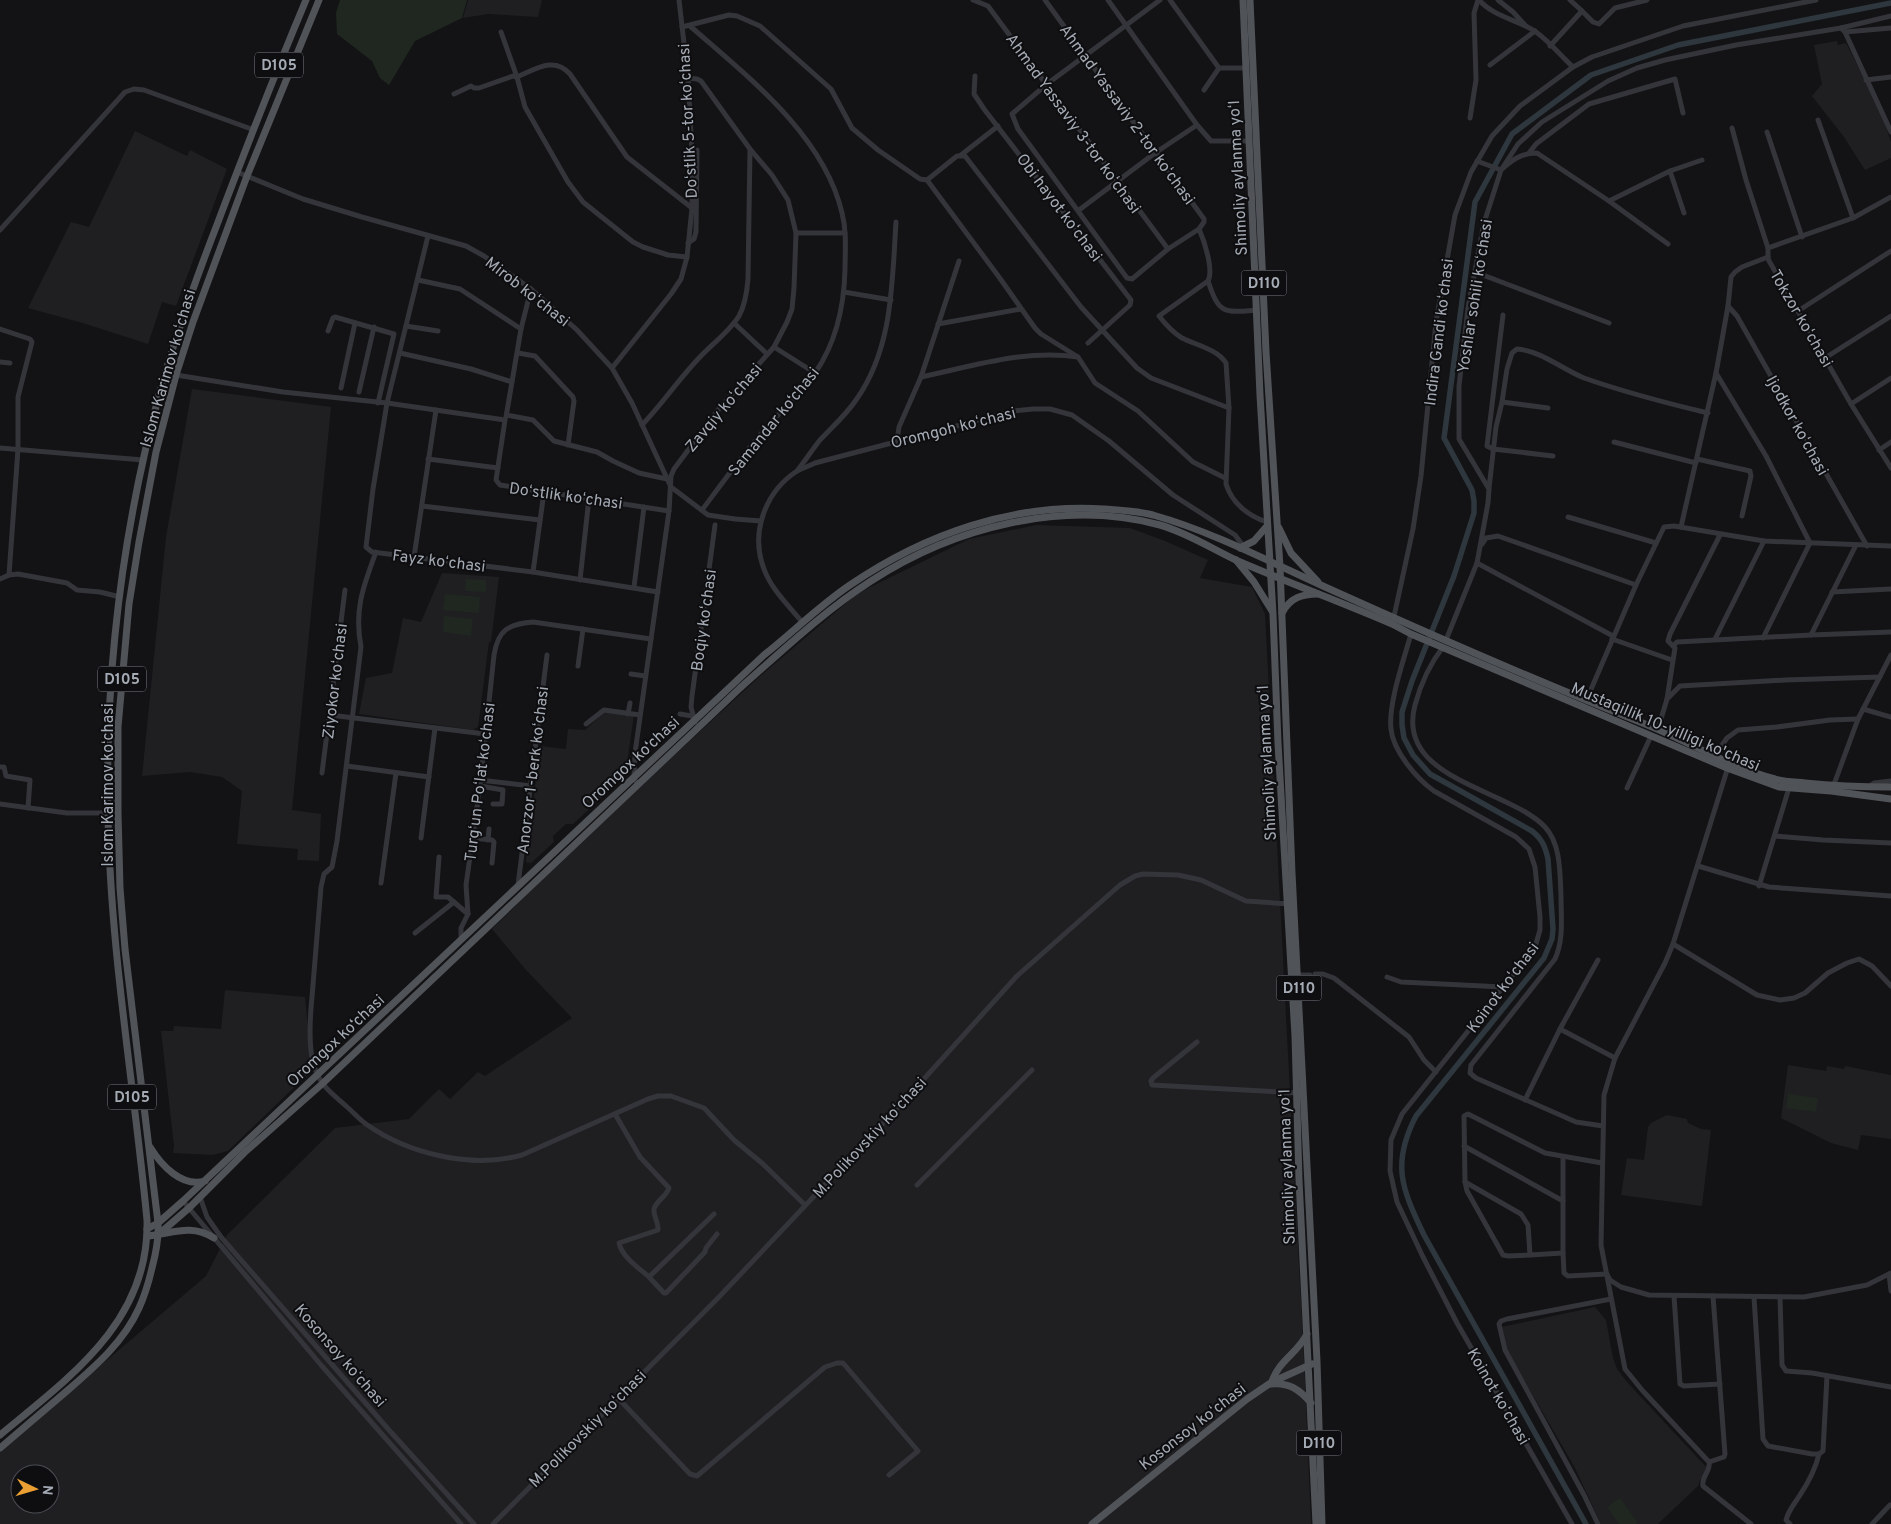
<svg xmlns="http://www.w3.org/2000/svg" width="1891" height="1524" viewBox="0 0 1891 1524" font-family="Overpass,sans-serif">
	<rect width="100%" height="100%" fill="#131315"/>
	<!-- built -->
	<g fill="#1f1f22" fill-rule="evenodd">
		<path d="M468,0H542L538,17L488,14L463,18Z"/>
		<path d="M1837,41L1838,45L1846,43L1881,112L1891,142V158L1865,170L1844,137L1812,96L1822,84L1814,45Z"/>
		<path d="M135,131L187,156L190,150L227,169L176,306L162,302L148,344L86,324L28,308L71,222L89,227Z"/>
		<path d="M192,389L331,407L292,810L321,814L319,861L297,860L298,849L237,844L242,791L222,777L190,772L142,776L166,537Z"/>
		<path d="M1036,525L1130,528L1165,541L1208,560L1200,578L1252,587L1265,614L1305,1380L1311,1524H0V1451L206,1276L227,1235L335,1128L409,1119L439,1089L450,1099L478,1072L485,1076L572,1018L526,970L492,929L590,833L758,678L858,593L969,539ZM20,1474H50V1504H20Z"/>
		<path d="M442,573L499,577L491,642H489L478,727L473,730L359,714L366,678L392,673L403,618L421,622Z"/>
		<path d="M606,711L634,715L625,776L573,824H566L553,836L554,842L531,863L526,862L540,746L566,749L568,729L585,730Z"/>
		<path d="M225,990L305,997L312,1070L228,1151L213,1155L173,1153L174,1146L161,1031H173L174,1026L221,1029Z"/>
		<path d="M1788,1065L1826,1071L1827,1066L1844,1069L1845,1066L1891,1075V1139L1861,1135L1858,1150L1831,1143L1781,1118Z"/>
		<path d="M1667,1115L1687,1119L1688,1123L1701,1129L1711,1130L1702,1206L1621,1195L1627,1158L1644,1160L1648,1127L1651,1123Z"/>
		<path d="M1595,1307L1606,1320L1613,1358L1617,1369L1627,1382L1708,1469L1700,1480L1698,1486L1658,1524H1601L1575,1468L1506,1349L1502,1327Z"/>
	</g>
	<!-- green -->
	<g fill="#1f2720">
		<path d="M340,0H467L462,18L415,41L389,85L380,78L372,61L337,34L336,13Z"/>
		<path d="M466,579L486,580V592L465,591Z"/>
		<path d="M445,594L480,597L479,613L443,610Z"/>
		<path d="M444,616L473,619L471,636L443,632Z"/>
		<path d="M1788,1094L1818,1098L1816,1112L1786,1108Z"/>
		<path d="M1620,1498L1638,1523L1636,1524H1619L1607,1507Z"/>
	</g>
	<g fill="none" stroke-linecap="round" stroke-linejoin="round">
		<!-- canal -->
		<path stroke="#2d373d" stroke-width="5.5" d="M1586,1524L1424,1235C1402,1189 1391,1164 1416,1116L1544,958L1552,939L1553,929L1548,859C1545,846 1542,839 1532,831L1430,774L1413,755L1404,738L1402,725V712L1412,681L1454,576L1474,513V501L1472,490L1444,438L1475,202L1512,134L1591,75L1678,45L1891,3"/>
		<!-- minor -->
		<g stroke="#34353a" stroke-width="5">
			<path d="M973,0L988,6L1168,249"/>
			<path d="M1045,0L1204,219V222L1199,229"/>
			<path d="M1108,0L1197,125L1211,141H1249"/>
			<path d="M1160,0L1047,84L1012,114L1018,129L1127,278L1132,279L1168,249L1199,229C1204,240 1214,270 1208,281C1219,314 1223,313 1257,310"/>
			<path d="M1170,0L1219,68H1246"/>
			<path d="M1479,0C1494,17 1519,20 1536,32C1550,42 1561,56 1573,67"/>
			<path d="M1498,0L1513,12L1525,25"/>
			<path d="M1582,11L1593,22L1599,24L1615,8L1647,0"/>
			<path d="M690,26C747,76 824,135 842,213C847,232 845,251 845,270C844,306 836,343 815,373C801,393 782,409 767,427C744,453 723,482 702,510"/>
			<path d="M682,27L729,15L737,16L760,26L831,89L852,128L878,150L920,179L927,180L957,156H965L1081,307L1137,368L1151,378L1229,408"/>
			<path d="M1841,28L1845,32L1891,132"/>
			<path d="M501,32L517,77L525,107L568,182L583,202L633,242L643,247L668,255L687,257"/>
			<path d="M1845,32L1891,28"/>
			<path d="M1550,46L1582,11L1570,0"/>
			<path d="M1490,65L1535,31"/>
			<path d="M975,76L974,94L984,109L1131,300L1130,305L1088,343"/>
			<path d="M1866,80L1891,77"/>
			<path d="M1204,90L1219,68"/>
			<path d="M454,94L471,86L474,88H479L513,76L517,77C536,69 554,56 570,74L627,157L692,208"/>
			<path d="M1470,118L1476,80L1474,13L1478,0"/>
			<path d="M1818,120L1853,218"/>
			<path d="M1732,128L1746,180L1768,248V259L1851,404L1891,468"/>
			<path d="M1767,132L1802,237"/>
			<path d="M1529,153L1536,144L1589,104L1675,79L1683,113"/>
			<path d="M961,155L998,126"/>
			<path d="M1477,161L1501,170C1512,160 1521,153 1537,153L1609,201L1670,171L1684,213"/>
			<path d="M1670,171L1702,160"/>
			<path d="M237,172L303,199L362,217L466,246L484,256L531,289L577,330L612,368L632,403L671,487L708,515L735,519L761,521"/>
			<path d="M927,180L999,277L1035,328L1041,334L1078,357L1095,383L1138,411L1193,462L1225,478"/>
			<path d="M1609,201L1668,244"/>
			<path d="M1079,210L1155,153L1197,125"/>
			<path d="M0,230L125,92L134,89L144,90L254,130"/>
			<path d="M796,233H845"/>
			<path d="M428,236L387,403L373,489L366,547L372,552L533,572L658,592"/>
			<path d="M688,243L694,239L696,232L697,150"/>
			<path d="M1768,248L1853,218L1891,197"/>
			<path d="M1475,272L1609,323"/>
			<path d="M418,280L460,289L521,329"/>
			<path d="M1208,281L1159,316C1166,325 1172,332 1182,338C1196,345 1217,349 1226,363L1229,408L1226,484C1232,503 1248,516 1267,522"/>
			<path d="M844,292L891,300"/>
			<path d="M1728,306L1737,316L1867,546"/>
			<path d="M1798,311L1891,251"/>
			<path d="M1503,315L1487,446L1493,449L1553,456"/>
			<path d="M734,323L767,354"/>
			<path d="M938,324L1021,309"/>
			<path d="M406,326L438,331"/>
			<path d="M0,329L30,339L32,342L18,397V449L9,575"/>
			<path d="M328,331L333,318L335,317L394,334L378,403"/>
			<path d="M774,347L815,373"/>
			<path d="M400,353L471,369L512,382"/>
			<path d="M518,353L535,356L573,397L574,401L568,445"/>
			<path d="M1825,358L1891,316"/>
			<path d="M0,362L10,363"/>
			<path d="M612,368L671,294L681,279L687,257L692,208V153L688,78L679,0"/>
			<path d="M1716,373L1766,456L1810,543L1763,638"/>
			<path d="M176,375L283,392L387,403L505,420L496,480L500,485L669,511"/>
			<path d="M921,377C973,366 1025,349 1078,357"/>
			<path d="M341,388L355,323"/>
			<path d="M359,392L374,327"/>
			<path d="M1502,402L1548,408"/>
			<path d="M1851,404L1891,378"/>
			<path d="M507,415L533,420L554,441L597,452L613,461L639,473L667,479"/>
			<path d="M506,417L521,329L531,289"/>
			<path d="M642,425C662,404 679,379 699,358C712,344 729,332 739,316C745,305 747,292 748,279L750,149"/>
			<path d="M897,441L899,427L921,377L959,261"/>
			<path d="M1614,442L1696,463"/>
			<path d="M0,448L143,460"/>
			<path d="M1879,450L1891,442"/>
			<path d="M428,459L498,468"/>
			<path d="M1697,459L1750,471L1751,476L1742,516"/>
			<path d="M797,471C805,461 812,450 820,440C832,427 846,415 856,400C893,348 892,283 896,222"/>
			<path d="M1489,488L1496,427L1502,402L1507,369L1512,353L1517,349C1541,351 1562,369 1584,378C1624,392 1666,403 1708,413"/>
			<path d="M422,506L540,520"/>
			<path d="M1568,517L1656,543"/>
			<path d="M1681,527L1716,373L1728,306L1731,277L1735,272L1742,267L1768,257"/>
			<path d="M1482,544L1486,538L1498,536L1636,585"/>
			<path d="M376,552C363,587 354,610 361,647L337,841L332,867L324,874L321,887C318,924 315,961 312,997C310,1017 308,1042 313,1062C319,1085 329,1091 346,1106C353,1112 359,1119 366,1124C408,1154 472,1169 522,1155L648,1099L658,1096H671L704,1108L734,1140L763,1164L805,1205"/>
			<path d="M414,557L436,410"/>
			<path d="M1477,563L1613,636"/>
			<path d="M533,572L544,492"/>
			<path d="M0,579L9,575L18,574L67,583L77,590L100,592L120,597"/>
			<path d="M580,580L589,498"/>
			<path d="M634,587L644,507"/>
			<path d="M1832,592L1891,589"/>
			<path d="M1393,621L1413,529L1421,476L1436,322L1455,215L1471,172L1492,136L1520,106L1573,67L1592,57L1683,26L1816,0"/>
			<path d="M802,622C789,606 771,589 764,569C750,533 765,492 797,471C803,468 809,466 815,463L1014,411L1033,409H1050L1072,415L1109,441L1173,495L1235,535L1241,543L1240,548"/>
			<path d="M1411,634C1404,659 1388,704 1391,729C1393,751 1417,779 1434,791L1516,837L1529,849L1535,867L1540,917V930L1535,947L1402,1114L1391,1140L1390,1171L1397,1202L1423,1257L1457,1323L1572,1524"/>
			<path d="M1811,635L1856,545"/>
			<path d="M1612,639L1672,660"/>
			<path d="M1715,639L1764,541"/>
			<path d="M1446,640L1477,563L1488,503L1489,489L1459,439V386L1468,308L1484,223L1501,170L1518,144L1542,122L1608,81L1637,68L1665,60L1736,45L1841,28L1891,16"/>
			<path d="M1673,646L1668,641L1670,634L1720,535"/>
			<path d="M1443,647C1429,665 1421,683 1415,705C1395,780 1508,788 1545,827C1561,844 1560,874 1561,896C1561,917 1564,939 1555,959L1471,1065L1470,1073L1476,1078L1576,1122L1603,1126"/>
			<path d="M578,666L583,629"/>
			<path d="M631,674L645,676"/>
			<path d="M1667,699L1675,648L1673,646L1677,642L1811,635L1891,632"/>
			<path d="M1586,701L1636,585L1664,527L1674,526L1764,541L1891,546"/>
			<path d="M1863,709L1891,717"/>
			<path d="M628,714L630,703"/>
			<path d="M680,714L692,716"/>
			<path d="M330,715L485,734"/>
			<path d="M695,722L691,707L692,696L715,525"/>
			<path d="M586,724L604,710L640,715"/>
			<path d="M1658,729L1667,699L1680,686L1785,680L1880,677"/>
			<path d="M1715,755L1727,738L1738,730L1777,727L1830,720L1858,719"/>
			<path d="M347,766L429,777"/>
			<path d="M0,767H4L6,776L30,780L28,808"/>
			<path d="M1728,767L1673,944L1665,963L1615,1058L1604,1095L1601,1245L1625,1369L1642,1390L1709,1462C1711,1472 1701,1476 1703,1486L1751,1524"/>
			<path d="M322,773L345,590"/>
			<path d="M480,780L531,786"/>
			<path d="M480,786L503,790L502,804H493"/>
			<path d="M638,786L634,778L635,753L669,511L671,476L674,469L718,410L774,347L787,322L792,309L794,288L796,233L788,200L772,175L750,149L701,81L697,79L688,78"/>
			<path d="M1833,787L1858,719L1891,655"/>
			<path d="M1869,787L1874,783L1891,781"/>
			<path d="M1627,788L1651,736"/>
			<path d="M0,804L67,813H118"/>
			<path d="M1775,836L1823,840L1891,843"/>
			<path d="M421,838L435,728"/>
			<path d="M472,838L492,840L494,842L492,863"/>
			<path d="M488,840L489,829"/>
			<path d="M439,857L436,897H448L468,914"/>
			<path d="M1698,866L1769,887L1891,896"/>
			<path d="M381,883L396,773"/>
			<path d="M518,885L547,655"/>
			<path d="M1759,886L1789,788"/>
			<path d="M415,933L454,902"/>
			<path d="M461,939V928L468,914L466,885L480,786L494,655C498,630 508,624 533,622L651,639"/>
			<path d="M1673,944L1757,995L1780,1000L1794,998L1805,993L1828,973L1847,963L1859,959L1872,966L1891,986"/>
			<path d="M1315,974H1323L1334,978L1409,1037L1424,1060L1436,1072"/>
			<path d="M1298,975H1310"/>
			<path d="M1387,977L1401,982L1503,987"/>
			<path d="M1560,1029L1615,1058"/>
			<path d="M1197,1042L1153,1078L1151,1081L1152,1085L1297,1093"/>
			<path d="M1525,1100L1560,1029L1598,960"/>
			<path d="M615,1114L640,1157L669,1188C666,1197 656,1201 654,1209C653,1216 659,1223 658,1230L619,1243C622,1257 639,1268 649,1277L714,1214"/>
			<path d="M1464,1146L1563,1201V1253"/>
			<path d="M1563,1157V1201"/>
			<path d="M1602,1163L1545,1153L1472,1116L1468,1114L1464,1116L1465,1182L1521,1214L1528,1225L1530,1255L1563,1253L1564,1273L1568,1276L1607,1274"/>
			<path d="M1465,1182L1467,1191L1503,1255L1508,1256L1530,1255"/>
			<path d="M917,1185L1032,1070"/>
			<path d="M200,1197L207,1217L221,1237L389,1430L474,1524"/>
			<path d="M183,1201L321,1365L461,1524"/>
			<path d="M1889,1274L1891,1291"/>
			<path d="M1608,1276L1610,1280L1621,1287L1649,1295L1804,1297L1867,1285L1891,1273"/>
			<path d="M649,1277L664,1293H666L705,1252L706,1248L717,1234"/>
			<path d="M1674,1296L1680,1384L1684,1386L1720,1384"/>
			<path d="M1754,1297L1763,1439L1768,1446L1812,1454H1819L1823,1451L1827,1376"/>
			<path d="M1780,1297L1782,1365L1786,1371L1812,1373L1891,1387"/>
			<path d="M617,1397L690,1474L697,1476L825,1367L837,1363H843L918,1451L889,1475"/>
			<path d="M1709,1462L1724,1457L1725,1454L1713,1296"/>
			<path d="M493,1524L718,1298L904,1101L1017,976L1120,885L1135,876L1143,874L1178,875L1201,880L1246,901L1289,904"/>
			<path d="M1598,1524L1584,1495L1505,1350L1499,1324L1501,1321L1507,1319L1611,1299"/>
			<path d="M1790,1524L1786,1520C1788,1511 1795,1503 1800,1495C1808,1483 1816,1467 1819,1454"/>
			<path d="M1872,1524L1890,1505"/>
		</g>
		<!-- major -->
		<g stroke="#505358" stroke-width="7">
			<path d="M1243,0L1260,395L1273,614L1278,743L1295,1036L1299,1180L1316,1524"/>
			<path d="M1250,0L1266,352L1280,567L1292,873L1317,1361L1322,1524"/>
			<path d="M1279,528L1291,553L1318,582"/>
			<path d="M1240,548L1254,541L1267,526"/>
			<path d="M1236,560L1254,582L1272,611"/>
			<path d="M1282,613C1290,598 1301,594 1318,594"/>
			<path d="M150,1147C161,1165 182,1188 205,1181"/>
			<path d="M147,1229L158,1223L183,1201L764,655C793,632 819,606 850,585C925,534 1013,503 1104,509C1120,510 1137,511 1153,515C1214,532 1276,565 1334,591C1436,637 1540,682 1645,724C1688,741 1729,767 1775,779C1784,782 1795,782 1805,783C1834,786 1862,787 1891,787"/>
			<path d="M159,1234L189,1208L245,1152L322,1084L740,688C782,651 824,611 871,581C954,527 1063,499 1160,525C1188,533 1212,549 1238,561C1289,583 1341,602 1392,624L1411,634L1727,768L1779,787L1831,791L1891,799"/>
			<path d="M147,1236C172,1234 190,1223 214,1238"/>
			<path d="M1272,1382C1278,1361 1297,1354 1307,1334"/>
			<path d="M1271,1384C1289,1382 1300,1390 1311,1403"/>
			<path d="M0,1435C70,1377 150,1321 147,1220C134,1084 110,949 108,813C105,673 123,530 159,395C175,336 196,279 218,222C246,148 275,74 306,0"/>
			<path d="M0,1448C20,1431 41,1413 61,1396C91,1370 123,1344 139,1308C145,1295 149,1281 152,1268C156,1253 159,1238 158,1223L125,949L120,888L118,813V727L129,604L139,542L156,452L176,375L193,322L247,176L319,0"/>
			<path d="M1092,1524L1247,1399L1272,1382L1312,1364"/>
		</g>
	</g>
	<g text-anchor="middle" stroke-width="4" stroke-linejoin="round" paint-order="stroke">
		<!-- shield labels -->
		<g fill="#0e0e10" stroke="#787c84" stroke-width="1">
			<rect x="255" y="52.5" width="48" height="25" rx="4"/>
			<rect x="1241.5" y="270.5" width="45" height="25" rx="4"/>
			<rect x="98" y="666.5" width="48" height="25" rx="4"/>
			<rect x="1276.5" y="975.5" width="45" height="25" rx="4"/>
			<rect x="108" y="1084.5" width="48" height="25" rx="4"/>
			<rect x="1296.5" y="1430.5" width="45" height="25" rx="4"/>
		</g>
		<g font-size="15" font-weight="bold" fill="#a5abb5">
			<text x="279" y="70">D105</text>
			<text x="1264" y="288">D110</text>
			<text x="122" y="684">D105</text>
			<text x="1299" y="993">D110</text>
			<text x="132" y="1102">D105</text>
			<text x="1319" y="1448">D110</text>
		</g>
		<!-- street labels -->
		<g font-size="16" fill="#a5abb5" stroke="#0e0e10">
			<text transform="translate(1128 114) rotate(54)" y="6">Ahmad Yassaviy 2-tor koʻchasi</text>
			<text transform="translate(687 121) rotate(-93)" y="6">Doʻstlik 5-tor koʻchasi</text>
			<text transform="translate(1074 123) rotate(54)" y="6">Ahmad Yassaviy 3-tor koʻchasi</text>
			<text transform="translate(1237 178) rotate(-93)" y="6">Shimoliy aylanma yoʻl</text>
			<text transform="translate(1060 207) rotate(53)" y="6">Obi hayot koʻchasi</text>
			<text transform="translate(528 291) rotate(38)" y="6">Mirob koʻchasi</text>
			<text transform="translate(1474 296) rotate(-81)" y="6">Yoshlar sohili koʻchasi</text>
			<text transform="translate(1802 318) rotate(60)" y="6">Tokzor koʻchasi</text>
			<text transform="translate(1438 332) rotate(-83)" y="6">Indira Gandi koʻchasi</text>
			<text transform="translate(167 368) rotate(-74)" y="6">Islom Karimov koʻchasi</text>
			<text transform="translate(723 407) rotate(-50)" y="6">Zavqiy koʻchasi</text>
			<text transform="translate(773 421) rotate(-51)" y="6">Samandar ko‘chasi</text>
			<text transform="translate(1798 425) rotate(61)" y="6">Ijodkor koʻchasi</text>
			<text transform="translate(953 427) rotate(-14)" y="6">Oromgoh koʻchasi</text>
			<text transform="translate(566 495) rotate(8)" y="6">Doʻstlik koʻchasi</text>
			<text transform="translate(439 560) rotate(7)" y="6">Fayz koʻchasi</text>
			<text transform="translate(703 620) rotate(-82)" y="6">Boqiy koʻchasi</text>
			<text transform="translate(334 681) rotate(-83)" y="6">Ziyokor koʻchasi</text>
			<text transform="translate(1666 726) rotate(23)" y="6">Mustaqillik 10-yilligi ko'chasi</text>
			<text transform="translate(630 762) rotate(-43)" y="6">Oromgox ko‘chasi</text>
			<text transform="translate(1266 763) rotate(-93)" y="6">Shimoliy aylanma yoʻl</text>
			<text transform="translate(532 770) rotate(-83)" y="6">Anorzor 1-berk koʻchasi</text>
			<text transform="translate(479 782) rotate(-83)" y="6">Turgʻun Poʻlat koʻchasi</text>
			<text transform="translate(107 785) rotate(-90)" y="6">Islom Karimov koʻchasi</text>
			<text transform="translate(1502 987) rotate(-53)" y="6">Koinot koʻchasi</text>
			<text transform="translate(335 1040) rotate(-43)" y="6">Oromgox ko‘chasi</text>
			<text transform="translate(869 1137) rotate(-47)" y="6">M.Polikovskiy koʻchasi</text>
			<text transform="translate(1286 1167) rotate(-92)" y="6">Shimoliy aylanma yoʻl</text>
			<text transform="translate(341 1355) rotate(49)" y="6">Kosonsoy koʻchasi</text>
			<text transform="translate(1499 1396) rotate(60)" y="6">Koinot koʻchasi</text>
			<text transform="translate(1192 1426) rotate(-38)" y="6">Kosonsoy koʻchasi</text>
			<text transform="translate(587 1428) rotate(-45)" y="6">M.Polikovskiy koʻchasi</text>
		</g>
	</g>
	<!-- north arrow -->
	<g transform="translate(35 1489) rotate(95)"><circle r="24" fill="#0e0e10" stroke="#4a4d52"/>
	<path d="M0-4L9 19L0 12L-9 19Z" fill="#eca033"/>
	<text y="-8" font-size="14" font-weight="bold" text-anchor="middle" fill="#a5abb5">N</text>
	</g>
</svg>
